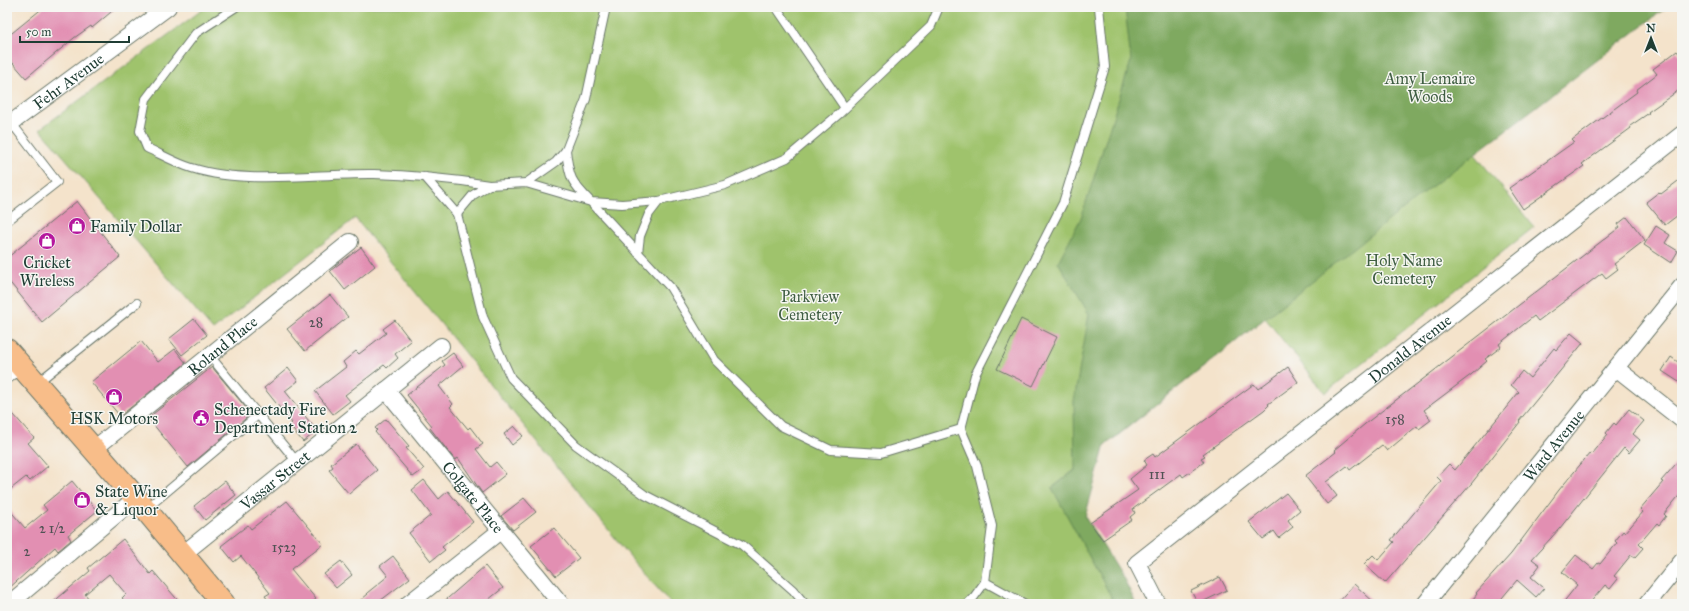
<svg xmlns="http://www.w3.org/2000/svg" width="1689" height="611" viewBox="0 0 1689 611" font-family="'IM FELL Great Primer',serif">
	<rect width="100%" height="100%" fill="#f6f6f2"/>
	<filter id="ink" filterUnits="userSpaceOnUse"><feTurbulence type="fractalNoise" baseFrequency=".025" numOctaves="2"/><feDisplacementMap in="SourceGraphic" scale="8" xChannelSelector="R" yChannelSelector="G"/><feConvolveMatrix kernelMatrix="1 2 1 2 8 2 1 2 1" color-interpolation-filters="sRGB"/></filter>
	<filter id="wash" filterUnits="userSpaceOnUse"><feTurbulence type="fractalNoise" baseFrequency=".012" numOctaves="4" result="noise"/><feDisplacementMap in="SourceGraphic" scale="16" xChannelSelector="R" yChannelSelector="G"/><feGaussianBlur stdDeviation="0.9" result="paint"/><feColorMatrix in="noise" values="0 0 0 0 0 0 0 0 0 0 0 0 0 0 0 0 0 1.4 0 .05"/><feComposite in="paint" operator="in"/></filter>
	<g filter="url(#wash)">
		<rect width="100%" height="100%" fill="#f4e3cb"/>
		<!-- green -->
		<path fill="#9fc36c" stroke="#5f8050" d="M206,7H1667L1474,153L1534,227L1325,393L1265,318L1052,488L1136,604H671L633,560L355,218L213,330L40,129Z"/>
		<!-- forest -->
		<path fill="#7fa960" stroke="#4f734a" d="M1125,7H1667L1422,194L1105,445L1085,517L1125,581L1136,604H1115L1052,488L1075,470L1074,401L1089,314L1058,262L1081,218L1131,61Z"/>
		<g id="blocks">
			<!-- building -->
			<g fill="#e28fb2">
				<path d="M44,7H117L92,28L91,26L74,38L26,78L7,56V37Z"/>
				<path d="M1677,51L1682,57V88L1648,112L1649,113L1630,126L1631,128L1582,164L1584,166L1523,209L1509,188L1574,142L1572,140L1637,92L1636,90L1657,74L1653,69Z"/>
				<path d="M1682,178V212L1665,225L1646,202L1659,192L1661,194Z"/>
				<path d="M77,201L120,257L42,322L7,279V258Z"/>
				<path d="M1627,217L1645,240L1614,264L1618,269L1606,278L1602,273L1538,321L1534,316L1499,344L1501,347L1485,359L1487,361L1472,374L1424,410L1431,420L1419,429L1417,426L1387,451L1382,445L1350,470L1347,466L1326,482L1337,496L1327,504L1305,476L1336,452L1334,450L1365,424L1620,227L1618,224Z"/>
				<path d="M1656,226L1670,235L1665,243L1678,251L1671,263L1644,245Z"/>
				<path d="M361,247L375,266L345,290L330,271Z"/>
				<path d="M330,295L348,317L305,351L287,329Z"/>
				<path d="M194,319L207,335L182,355L169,339Z"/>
				<path d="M1021,319L1057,337L1033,386L997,369Z"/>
				<path d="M395,320L411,341L395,354L398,358L387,368L384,365L345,395L350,401L333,414L315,391L346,367L343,362L356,351L359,354L386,333L383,329Z"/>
				<path d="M1571,333L1583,343L1519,421L1520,422L1471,484L1385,583L1364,564L1373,555L1378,560L1394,542L1391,540L1441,481L1437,477L1449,464L1455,470L1519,392L1511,385L1522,371L1530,378L1554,348L1556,350Z"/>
				<path d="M141,341L158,362L175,349L186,363L120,416L91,382Z"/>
				<path d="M453,353L463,366L439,386L453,404L450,407L468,429L470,427L483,444L476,449L490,467L496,462L506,474L482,493L458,458L455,460L430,428L432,426L407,395L445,365L442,361Z"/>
				<path d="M1671,357L1682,365V384L1662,371Z"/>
				<path d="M212,367L251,414L188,467L148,418Z"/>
				<path d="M1288,367L1298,382L1268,404L1269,405L1264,410L1203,454L1205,456L1201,458L1204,462L1183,477L1181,474L1133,509L1135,513L1130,517L1132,520L1103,540L1090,523L1138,490L1130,479L1147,465L1144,460L1153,454L1155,457L1254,384L1258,389Z"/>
				<path d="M288,368L298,381L285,391L317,431L303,442L289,425L292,423L264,388Z"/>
				<path d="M7,407L34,438L28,443L48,466L30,481L26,477L7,492Z"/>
				<path d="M1629,409L1644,421L1633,434L1640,440L1629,453L1624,448L1560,528L1532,559L1540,565L1531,577L1544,588L1536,597L1517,580L1497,604H1469L1477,594L1476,593L1511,554L1559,490L1590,453L1592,454L1608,435L1606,433L1614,423L1616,425Z"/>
				<path d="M386,419L409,446L406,448L424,469L413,477L375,432L377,430L375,428Z"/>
				<path d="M514,426L523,436L512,445L504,434Z"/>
				<path d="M356,444L377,470L349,494L329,470L333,467L331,464Z"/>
				<path d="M1682,457V492L1664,514L1666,516L1659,525L1657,523L1639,544L1643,548L1635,557L1631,555L1614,576L1618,579L1610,589L1605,585L1589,604H1562L1577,585L1562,572L1576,555L1593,569L1598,563L1600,564L1617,543L1615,541L1623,531L1625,533L1643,512L1640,509L1663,482L1661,481Z"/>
				<path d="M424,480L439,499L448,491L473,522L442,547L445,550L431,561L409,533L431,515L412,490Z"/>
				<path d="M72,481L97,511L68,535L71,540L58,551L55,547L7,590V507L25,528L47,510L43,505Z"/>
				<path d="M225,481L236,495L205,520L194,506Z"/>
				<path d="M1286,493L1300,510L1288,520L1293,527L1279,538L1274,531L1263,539L1249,522Z"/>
				<path d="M524,498L536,512L513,530L501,516Z"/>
				<path d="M287,501L323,544L291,569L316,599L310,604H271L265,596L270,593L241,556L234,562L221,546L248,525L251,529Z"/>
				<path d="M554,528L579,558L556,576L531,546Z"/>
				<path d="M123,539L150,574L153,571L181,604H128L122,598L126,594L109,574L85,594L93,604H51L90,571L88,568Z"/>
				<path d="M393,556L410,578L376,604H356L368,594L367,593L388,576L380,566Z"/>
				<path d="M341,561L352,575L336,588L324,574Z"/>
				<path d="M485,566L503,588L483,604H441Z"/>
				<path d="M1220,577L1227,590L1198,604L1191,591Z"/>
				<path d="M1354,584L1376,604H1336Z"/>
			</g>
		</g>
	</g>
	<g filter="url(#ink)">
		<use href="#blocks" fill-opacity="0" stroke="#6a7769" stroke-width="1"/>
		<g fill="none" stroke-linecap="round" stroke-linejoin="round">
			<!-- service casing -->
			<g stroke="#6a7769" stroke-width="10">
				<g id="service">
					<path d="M236,7L196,33L146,99L140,131L147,148C160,154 173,161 186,166C239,186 317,173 374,174C413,175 451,179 489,185"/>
					<path d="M776,7L845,108"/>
					<path d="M566,150C569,178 571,182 591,202L622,204L659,201"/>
					<path d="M425,177L457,214L483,317L511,378L576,445L645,495L742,545L793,590L805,604"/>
					<path d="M526,183L556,162L566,150L586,99L606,7"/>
					<path d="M457,214L473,195L489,185L526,183L591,202L670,287L714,360L781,426L831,450L881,453L961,429L975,375L1063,203L1105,67L1099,7"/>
					<path d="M7,221L57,182L10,121"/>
					<path d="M638,253L640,236L649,214L659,201L725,185L787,158L839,114L931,26L939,7"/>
					<path d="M210,356L297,462"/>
					<path d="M37,383L137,303"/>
					<path d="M961,429L977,466L992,526L985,582L974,597L967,604"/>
					<path d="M146,509L258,415"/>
					<path d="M985,582L1025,604"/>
				</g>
			</g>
			<!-- minor casing -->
			<g stroke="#6a7769" stroke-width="18">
				<g id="minor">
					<path id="s1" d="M7,126L168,7"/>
					<path d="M1616,368L1682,420"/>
					<path d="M7,375L19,365"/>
					<path id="s2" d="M386,390L561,604"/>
					<path id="s3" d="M94,449L350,242"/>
					<path id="s4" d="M183,554L441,346"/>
					<path d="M9,604L136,498"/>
					<path d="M408,604L500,531"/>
					<path id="s5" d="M1158,604L1137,563L1682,134"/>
					<path id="s6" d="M1425,604L1682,286"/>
					<path d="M1647,604L1682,561"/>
				</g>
			</g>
			<!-- primary casing -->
			<g stroke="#6a7769" stroke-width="24">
				<path id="primary" d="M7,350L136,498L224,604"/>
			</g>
			<!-- service -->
			<use href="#service" stroke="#fff" stroke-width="8"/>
			<!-- minor -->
			<use href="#minor" stroke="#fff" stroke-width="16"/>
			<!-- primary -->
			<use href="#primary" stroke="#f8bd89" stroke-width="22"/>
		</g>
	</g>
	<!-- icons -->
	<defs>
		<g id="shop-disc" transform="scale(0.9)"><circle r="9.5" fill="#b5179e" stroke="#f6f6f2"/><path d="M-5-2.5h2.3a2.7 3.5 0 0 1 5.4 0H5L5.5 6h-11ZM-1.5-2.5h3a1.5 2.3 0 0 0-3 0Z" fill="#fff"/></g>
		<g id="civic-disc" transform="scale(0.9)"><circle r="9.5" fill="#b5179e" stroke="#f6f6f2"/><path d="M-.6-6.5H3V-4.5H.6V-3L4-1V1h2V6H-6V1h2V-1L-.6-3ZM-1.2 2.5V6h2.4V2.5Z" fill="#fff"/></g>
	</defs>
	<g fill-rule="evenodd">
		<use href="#shop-disc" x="77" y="226"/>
		<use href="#shop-disc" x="47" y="241"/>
		<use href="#shop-disc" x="114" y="397"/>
		<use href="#civic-disc" x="201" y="418"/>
		<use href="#shop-disc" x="82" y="500"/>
	</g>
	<g text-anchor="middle" stroke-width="3" stroke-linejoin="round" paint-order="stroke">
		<!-- number labels -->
		<g font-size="14" fill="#505254">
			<text x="316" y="327">28</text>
			<text x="1395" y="424">158</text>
			<text x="1157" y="479">111</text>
			<text x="52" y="533">2 1/2</text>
			<text x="284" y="552">1523</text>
			<text x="27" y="556">2</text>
		</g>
		<!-- park labels -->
		<g font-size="16" fill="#3f5e42" stroke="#f6f6f2">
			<text x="1430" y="84">Amy Lemaire<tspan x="1430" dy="18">Woods</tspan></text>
			<text x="1404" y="266">Holy Name<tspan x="1404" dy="18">Cemetery</tspan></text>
			<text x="810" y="302">Parkview<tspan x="810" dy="18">Cemetery</tspan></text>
		</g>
		<!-- street labels -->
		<g font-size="16" fill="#1f3d34" stroke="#f6f6f2">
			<text dy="6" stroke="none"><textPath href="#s1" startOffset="76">Fehr Avenue</textPath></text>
			<text dy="6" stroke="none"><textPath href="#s3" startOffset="165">Roland Place</textPath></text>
			<text dy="6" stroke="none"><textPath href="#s5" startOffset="393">Donald Avenue</textPath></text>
			<text dy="6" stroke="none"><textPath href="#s6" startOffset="204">Ward Avenue</textPath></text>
			<text dy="6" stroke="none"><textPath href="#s4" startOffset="118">Vassar Street</textPath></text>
			<text dy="6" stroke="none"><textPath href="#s2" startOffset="138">Colgate Place</textPath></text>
		</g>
		<!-- poi labels -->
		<g font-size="16" fill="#1f3d34" stroke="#f6f6f2" text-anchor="start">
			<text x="90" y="232">Family Dollar</text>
			<text x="47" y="268" text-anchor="middle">Cricket<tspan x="47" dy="18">Wireless</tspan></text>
			<text x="214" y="415">Schenectady Fire<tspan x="214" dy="18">Department Station 2</tspan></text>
			<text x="114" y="424" text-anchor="middle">HSK Motors</text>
			<text x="95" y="497">State Wine<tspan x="95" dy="18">&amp; Liquor</tspan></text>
		</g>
	</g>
	<!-- margin -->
	<rect width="1689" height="611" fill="none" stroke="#f6f6f2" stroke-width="24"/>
	<!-- north arrow -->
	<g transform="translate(1651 38)" stroke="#f6f6f2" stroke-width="3" paint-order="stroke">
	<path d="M0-3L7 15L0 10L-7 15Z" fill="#1f3d34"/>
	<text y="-6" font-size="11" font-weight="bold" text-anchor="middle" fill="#1f3d34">N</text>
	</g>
	<!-- scale -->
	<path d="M20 36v6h109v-6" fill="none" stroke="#1f3d34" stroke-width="2"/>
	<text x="26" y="36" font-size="12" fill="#1f3d34" stroke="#f6f6f2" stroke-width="3" paint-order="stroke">50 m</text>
</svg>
